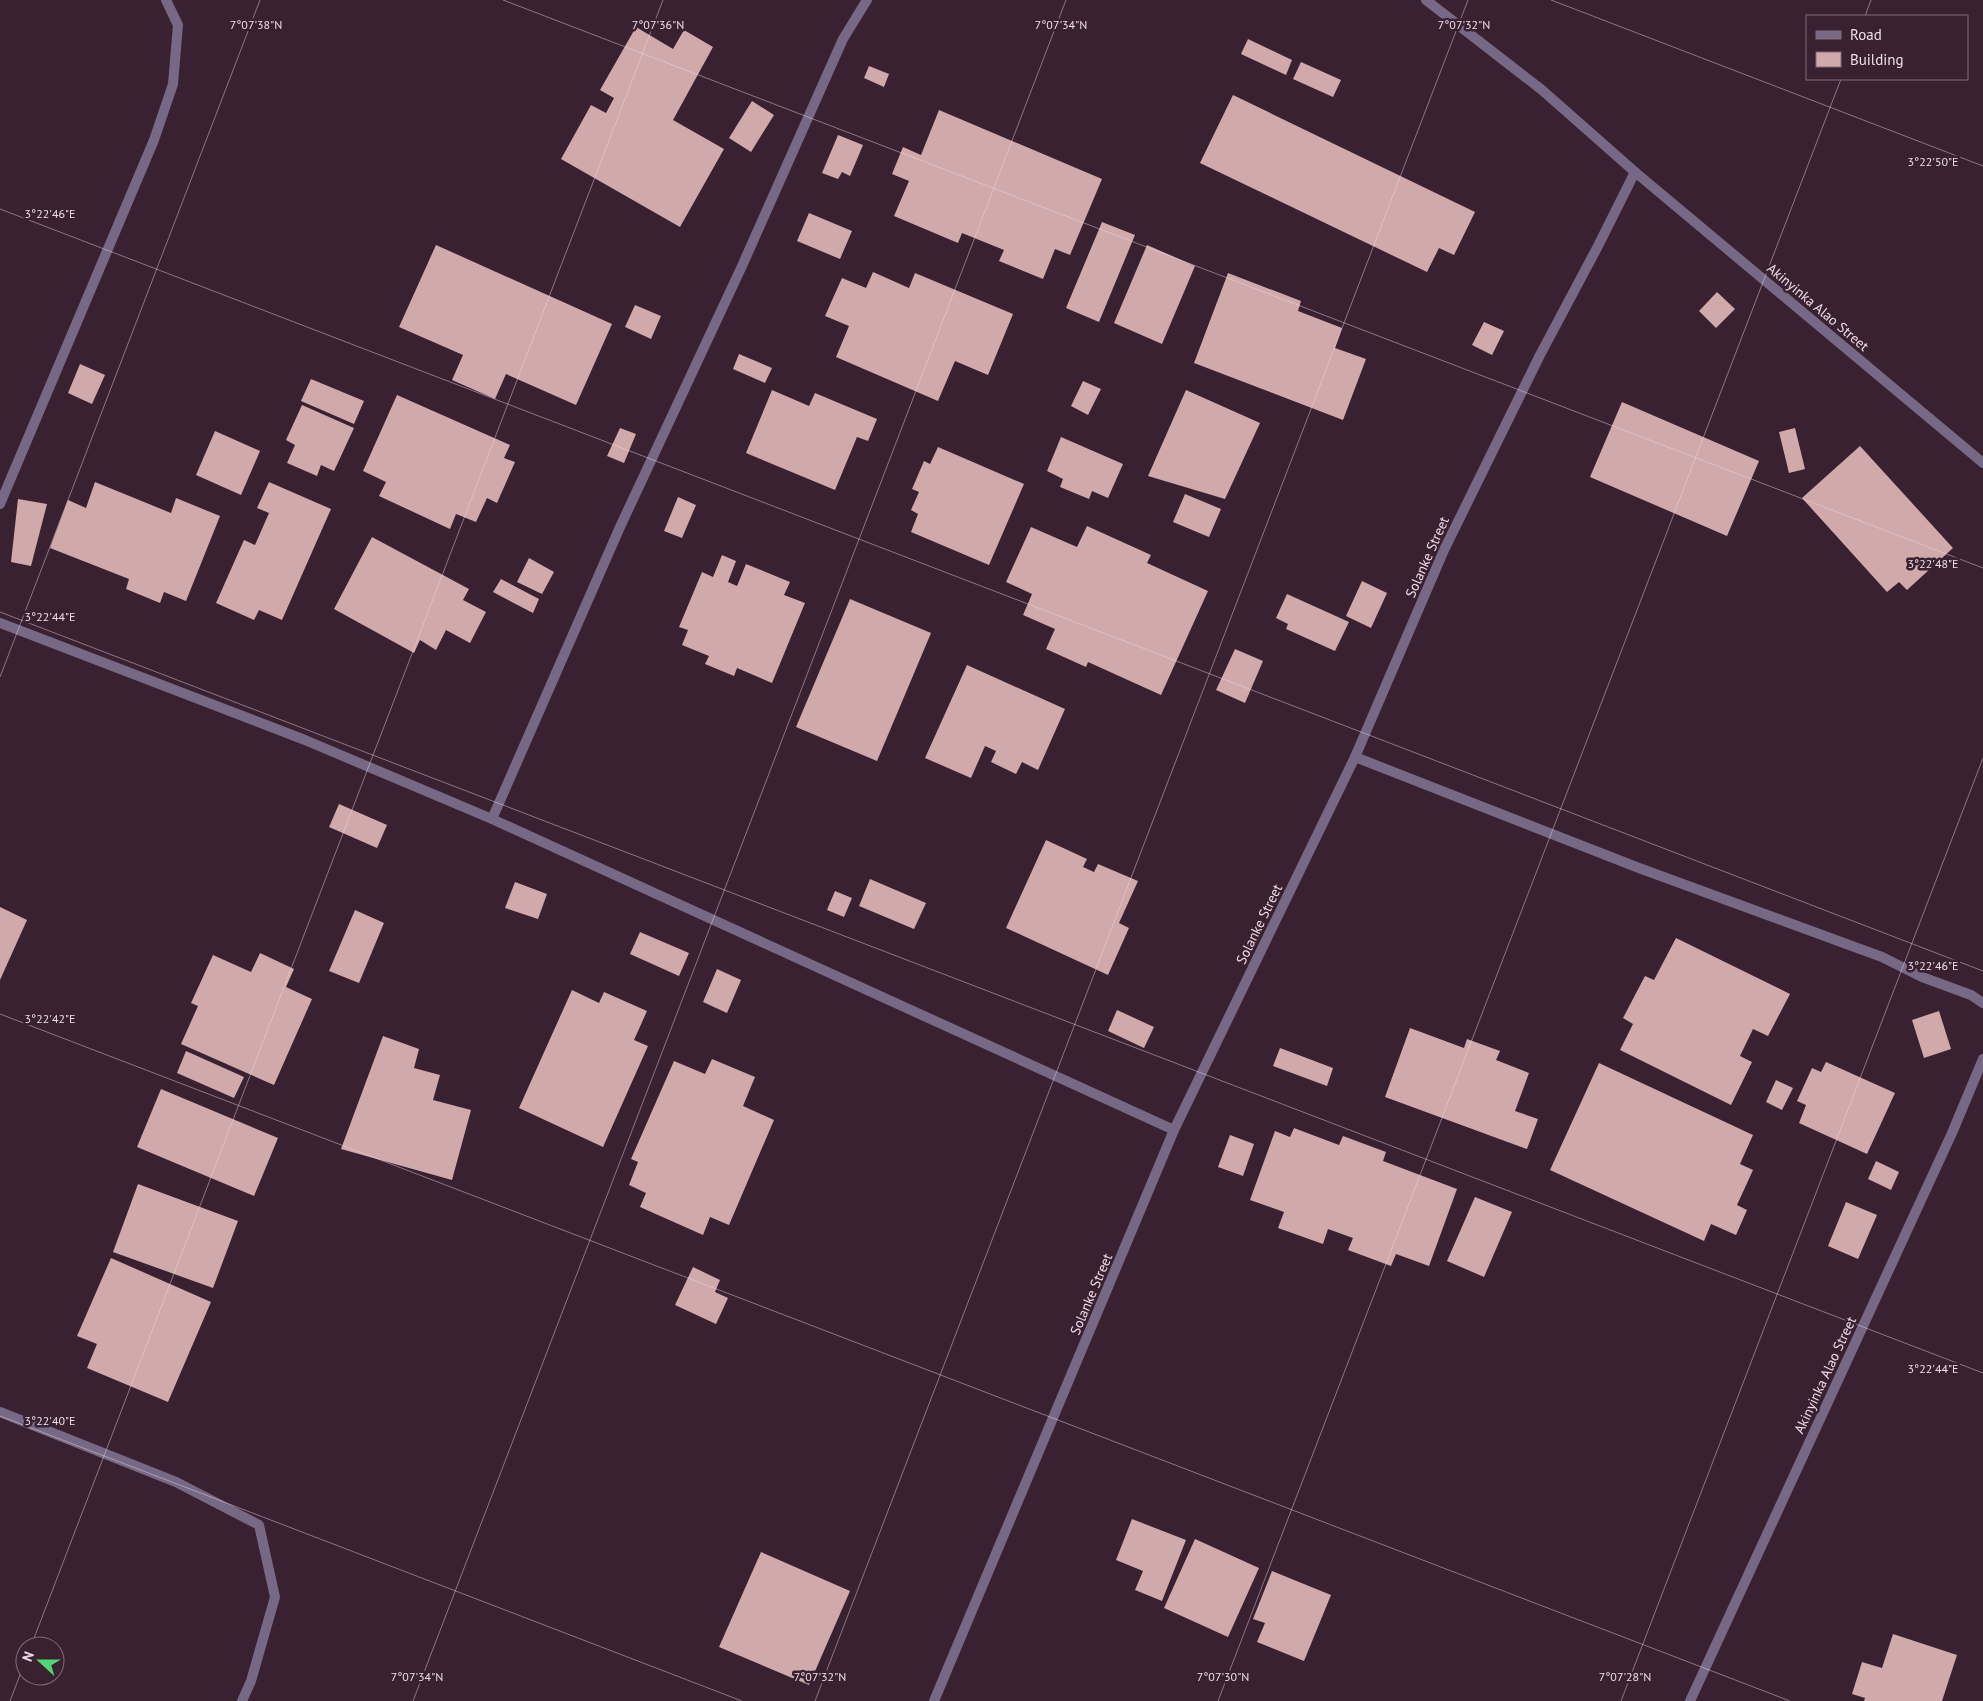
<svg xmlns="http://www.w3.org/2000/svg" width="1983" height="1701" viewBox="0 0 1983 1701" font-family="'PT Sans',sans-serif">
	<rect width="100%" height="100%" fill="#3a2131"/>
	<!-- building -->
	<g fill="#d0a9ab">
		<path d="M636,27L673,49L684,30L713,47L673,120L724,149L680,227L561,159L591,105L606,113L614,98L600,90Z"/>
		<path d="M1248,39L1292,60L1286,75L1241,54Z"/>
		<path d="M1301,62L1341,80L1333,97L1293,79Z"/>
		<path d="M869,66L889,74L884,87L864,78Z"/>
		<path d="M1233,95L1475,212L1454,255L1439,248L1427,272L1200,163Z"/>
		<path d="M752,101L774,115L751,152L729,138Z"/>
		<path d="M939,110L1102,179L1070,255L1055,249L1043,279L999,261L1004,250L962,233L958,243L894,216L909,181L892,174L903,147L921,155Z"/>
		<path d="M838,135L863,145L850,176L842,172L838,179L822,173Z"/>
		<path d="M809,213L852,231L840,259L797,241Z"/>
		<path d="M1102,222L1135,235L1099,322L1066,308Z"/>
		<path d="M436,245L612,324L576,405L506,374L495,399L452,380L463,355L399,327Z"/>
		<path d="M1147,245L1195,266L1162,344L1114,323Z"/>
		<path d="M873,272L909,288L915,273L1013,314L988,375L955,361L938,401L836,357L849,326L825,316L842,278L866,288Z"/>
		<path d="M1228,273L1301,301L1298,311L1342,328L1335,348L1366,359L1343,420L1194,363Z"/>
		<path d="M1717,292L1735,309L1716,328L1699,311Z"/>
		<path d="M635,305L661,316L651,339L625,327Z"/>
		<path d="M1484,322L1504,331L1492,355L1472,345Z"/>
		<path d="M739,354L772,368L765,383L733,369Z"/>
		<path d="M80,364L105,375L92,404L68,393Z"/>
		<path d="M311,379L364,401L354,424L301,401Z"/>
		<path d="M1083,381L1101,389L1088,415L1071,406Z"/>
		<path d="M772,390L809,406L815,393L877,419L868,441L857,437L835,490L746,453Z"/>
		<path d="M1186,390L1260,423L1225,499L1148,476Z"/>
		<path d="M397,395L510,445L504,458L515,462L497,503L487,498L476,522L456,514L450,529L379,496L386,482L363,471Z"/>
		<path d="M1622,402L1759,461L1727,536L1590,477Z"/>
		<path d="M302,405L354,428L334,471L321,465L317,476L287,463L295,445L286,440Z"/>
		<path d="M620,428L636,434L624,463L607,456Z"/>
		<path d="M1795,428L1805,469L1789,473L1779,432Z"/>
		<path d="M215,431L260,451L241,495L196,475Z"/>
		<path d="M1061,437L1123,464L1108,498L1092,491L1089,499L1060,487L1063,479L1047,471Z"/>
		<path d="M1860,446L1953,548L1907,590L1899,582L1887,592L1802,498Z"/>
		<path d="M938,447L1024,484L989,565L911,532L918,514L911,510L919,492L912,489L924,461L930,464Z"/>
		<path d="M95,482L171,513L176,498L220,516L186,601L164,592L160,603L126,589L129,579L50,548L68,500L86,508Z"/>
		<path d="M269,482L331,509L282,620L259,610L254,620L216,603L244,540L255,545L269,513L257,508Z"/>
		<path d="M1185,494L1221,509L1209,537L1173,522Z"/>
		<path d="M678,497L696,505L682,538L664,531Z"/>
		<path d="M18,499L47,504L31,566L11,562Z"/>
		<path d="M1087,526L1151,555L1147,563L1208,591L1161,695L1088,662L1086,667L1046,649L1055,629L1023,615L1032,594L1006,582L1031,527L1077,547Z"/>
		<path d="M372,537L469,589L463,600L486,612L470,643L446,630L436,650L420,640L414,653L334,609Z"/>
		<path d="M722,555L736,561L728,582L737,586L746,564L790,582L784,595L805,603L772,683L737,668L734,676L705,664L709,656L682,645L688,630L679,627L702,572L713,577Z"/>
		<path d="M529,558L554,572L542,594L517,582Z"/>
		<path d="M501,579L539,599L533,613L493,592Z"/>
		<path d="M1362,581L1387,593L1371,628L1346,616Z"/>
		<path d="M1287,594L1349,622L1335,651L1286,629L1288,624L1276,618Z"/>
		<path d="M850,599L931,633L877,761L796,727Z"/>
		<path d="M1235,649L1263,661L1245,703L1216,690Z"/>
		<path d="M967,665L1065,709L1038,770L1022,762L1016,774L991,762L996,751L985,746L971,778L925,758Z"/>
		<path d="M339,804L387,825L377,848L329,827Z"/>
		<path d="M1046,840L1087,859L1083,867L1094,872L1098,864L1138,881L1119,923L1129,928L1108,975L1006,928Z"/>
		<path d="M870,879L926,903L914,929L859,906Z"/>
		<path d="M515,882L547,894L538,919L505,908Z"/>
		<path d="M835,891L852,898L844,917L827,910Z"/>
		<path d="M0,907L27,920L0,980Z"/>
		<path d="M355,910L384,923L359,983L329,971Z"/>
		<path d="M640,932L689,953L679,976L630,954Z"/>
		<path d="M1676,938L1790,994L1768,1036L1753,1029L1740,1056L1752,1062L1731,1105L1620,1050L1633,1024L1623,1018L1645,976L1654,980Z"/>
		<path d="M260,953L294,969L286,987L312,999L274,1085L181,1044L198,1006L191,1003L213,955L251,972Z"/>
		<path d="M717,969L741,980L727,1013L703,1002Z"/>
		<path d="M572,990L599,1003L604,992L647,1011L634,1040L648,1046L603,1147L519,1108Z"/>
		<path d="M1117,1010L1154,1027L1144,1048L1108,1031Z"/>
		<path d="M1939,1011L1951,1049L1924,1058L1912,1020Z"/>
		<path d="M1410,1028L1464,1048L1467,1039L1500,1051L1496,1060L1529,1073L1515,1111L1538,1119L1527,1149L1385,1097Z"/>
		<path d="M383,1036L419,1049L414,1068L440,1075L433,1100L471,1110L452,1180L341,1149Z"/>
		<path d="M1280,1048L1333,1068L1327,1086L1273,1066Z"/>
		<path d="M186,1051L244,1077L234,1098L177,1073Z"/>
		<path d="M712,1059L755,1077L743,1106L774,1120L729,1225L710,1217L703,1235L640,1207L646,1193L629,1185L638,1162L631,1159L674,1061L705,1074Z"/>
		<path d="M1826,1062L1895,1093L1867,1154L1799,1123L1806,1105L1797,1101L1812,1068L1821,1072Z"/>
		<path d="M1599,1063L1753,1135L1740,1164L1753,1170L1737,1205L1747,1210L1736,1235L1711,1224L1704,1241L1550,1170Z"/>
		<path d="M1776,1080L1793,1088L1782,1110L1766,1102Z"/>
		<path d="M161,1089L278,1138L254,1196L137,1147Z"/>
		<path d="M1294,1128L1339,1145L1343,1136L1386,1152L1383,1161L1457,1189L1429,1266L1396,1254L1391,1266L1348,1250L1353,1238L1328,1229L1323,1244L1278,1228L1284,1212L1250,1200L1275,1131L1290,1137Z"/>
		<path d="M1230,1135L1254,1144L1243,1176L1218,1167Z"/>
		<path d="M1876,1161L1899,1172L1891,1190L1868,1179Z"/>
		<path d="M138,1184L238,1221L213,1288L113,1252Z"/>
		<path d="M1475,1197L1512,1212L1484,1277L1447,1261Z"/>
		<path d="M1846,1202L1877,1215L1858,1259L1828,1246Z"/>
		<path d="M111,1258L211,1302L168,1402L87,1368L97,1344L77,1336Z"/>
		<path d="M693,1267L720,1280L715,1292L728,1298L716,1324L675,1305Z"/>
		<path d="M1132,1519L1186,1540L1162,1601L1135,1590L1143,1571L1116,1560Z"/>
		<path d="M1195,1539L1259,1568L1228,1637L1164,1608Z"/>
		<path d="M761,1552L850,1591L809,1685L719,1647Z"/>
		<path d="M1272,1571L1331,1595L1304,1661L1257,1642L1265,1623L1253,1619Z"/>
		<path d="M1893,1634L1957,1655L1942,1701H1864L1865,1698L1852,1694L1862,1662L1882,1668Z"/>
	</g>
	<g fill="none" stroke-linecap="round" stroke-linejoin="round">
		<!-- minor -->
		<g stroke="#776986" stroke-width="10">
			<path d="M1426,0L1542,90L1635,172L1983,463"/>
			<path d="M0,504L154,140L173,84L178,25L166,0"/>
			<path d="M0,623L305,740L492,819L1174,1130"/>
			<path d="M1355,757L1639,868L1882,957L1922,977L1971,995L1983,1003"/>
			<path d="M492,819L620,527L742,266L843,39L867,0"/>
			<path d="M0,1412L176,1482L259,1525L275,1597L251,1681L242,1701"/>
			<path d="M934,1701L1174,1130L1355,757L1444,550L1540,355L1598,246L1635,172"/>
			<path d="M1690,1701L1952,1133L1983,1059"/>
		</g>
	</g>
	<!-- ticks -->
	<path fill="none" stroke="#efdde8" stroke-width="1" stroke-opacity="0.45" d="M503,0L1983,568M1551,0L1983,166M1865,16L1871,0M0,209L1983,971M0,612L1983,1373M0,677L260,0M0,1014L1790,1701M0,1416L742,1701M31,1646L663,0M10,1701L25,1662M413,1701L1066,0M815,1701L1468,0M1218,1701L1841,79M1621,1701L1983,758"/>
	<g text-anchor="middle" stroke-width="5" stroke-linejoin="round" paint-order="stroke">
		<!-- street labels -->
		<g font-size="14" fill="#efdde8" stroke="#3a2131">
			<text transform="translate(1818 307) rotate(40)" y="5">Akinyinka Alao Street</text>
			<text transform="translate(1427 557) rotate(-66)" y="5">Solanke Street</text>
			<text transform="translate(1259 924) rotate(-64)" y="5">Solanke Street</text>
			<text transform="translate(1091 1294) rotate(-67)" y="5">Solanke Street</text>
			<text transform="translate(1825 1375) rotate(-65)" y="5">Akinyinka Alao Street</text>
		</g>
	</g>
	<g font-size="12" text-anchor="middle" fill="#efdde8" stroke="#3a2131" stroke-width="5" stroke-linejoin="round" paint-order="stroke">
		<text x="256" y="29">7°07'38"N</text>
		<text x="658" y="29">7°07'36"N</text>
		<text x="1061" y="29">7°07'34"N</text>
		<text x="1464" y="29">7°07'32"N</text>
		<text x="1933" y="166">3°22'50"E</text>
		<text x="50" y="218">3°22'46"E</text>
		<text x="1933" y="568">3°22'48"E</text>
		<text x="50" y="621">3°22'44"E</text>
		<text x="1933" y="970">3°22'46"E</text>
		<text x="50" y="1023">3°22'42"E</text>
		<text x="1933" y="1373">3°22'44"E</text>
		<text x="50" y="1425">3°22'40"E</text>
		<text x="417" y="1681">7°07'34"N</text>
		<text x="820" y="1681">7°07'32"N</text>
		<text x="1223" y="1681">7°07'30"N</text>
		<text x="1625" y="1681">7°07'28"N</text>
	</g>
	<!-- legend -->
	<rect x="1806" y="15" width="162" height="65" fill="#3a2131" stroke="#826c7a"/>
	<rect x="1816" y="31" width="25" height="8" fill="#776986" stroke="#826c7a"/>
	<text x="1850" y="40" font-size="15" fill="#efdde8">Road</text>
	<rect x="1816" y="52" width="25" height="15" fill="#d0a9ab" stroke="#826c7a"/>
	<text x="1850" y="65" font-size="15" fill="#efdde8">Building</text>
	<!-- north arrow -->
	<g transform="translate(40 1661) rotate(291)"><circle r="24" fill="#3a2131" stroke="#826c7a"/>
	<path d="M0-4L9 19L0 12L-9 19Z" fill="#50d674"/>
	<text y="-8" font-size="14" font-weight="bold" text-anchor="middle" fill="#efdde8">N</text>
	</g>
</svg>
